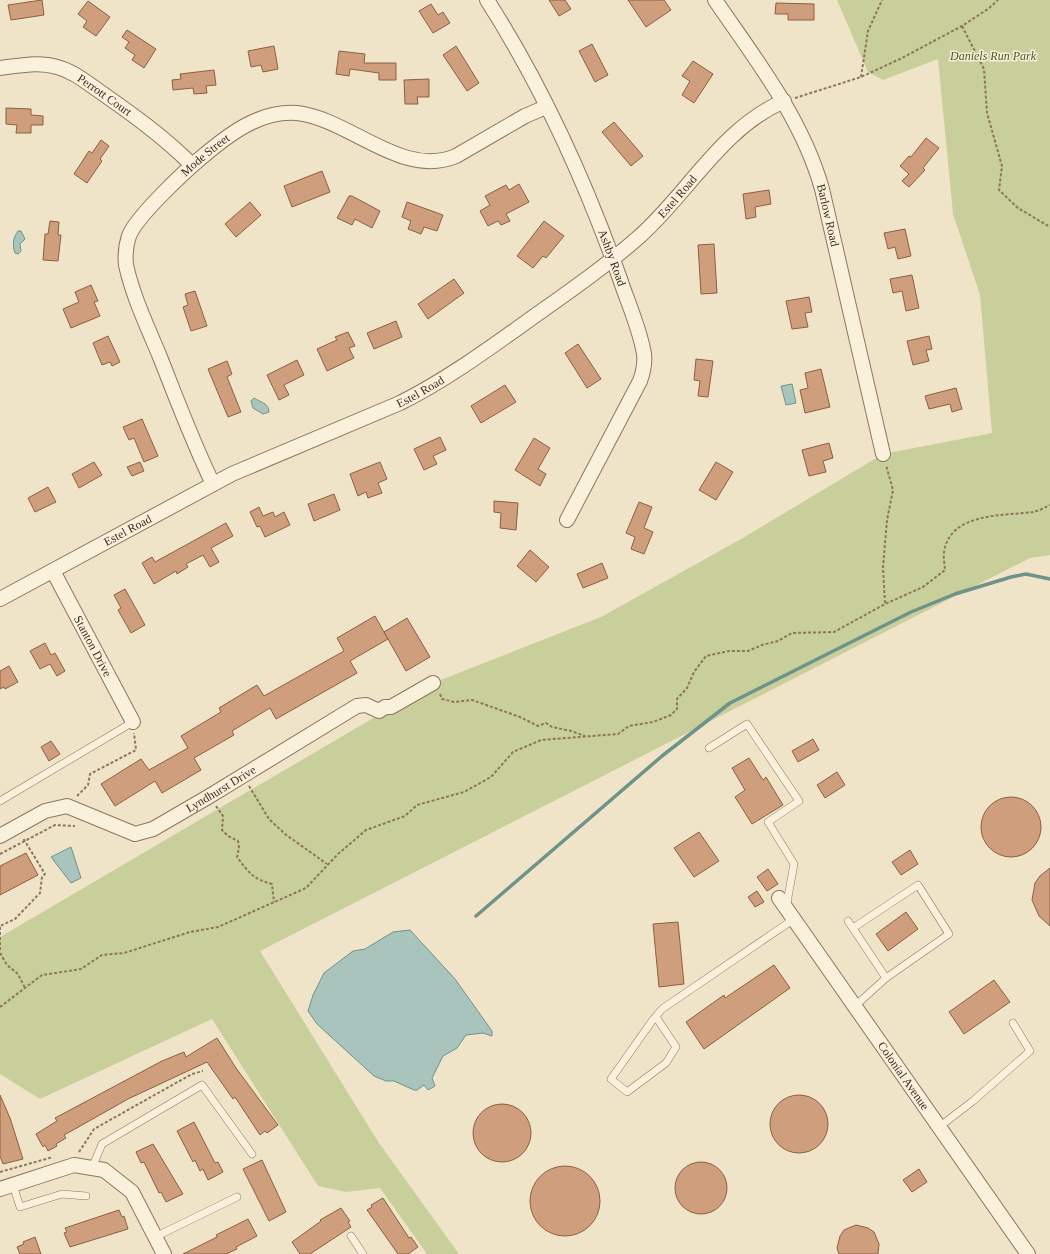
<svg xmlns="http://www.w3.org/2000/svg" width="1050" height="1254" viewBox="0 0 1050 1254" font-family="Georgia,serif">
	<rect width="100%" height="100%" fill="#f0e4c8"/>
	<!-- green -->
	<path fill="#c9cf9b" d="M837,0H1050V555L1030,558L260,951L379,1143L459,1254H427L380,1188L346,1192L318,1186L212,1019L40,1099L0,1074V937L433,683L601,617L741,539L883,454L992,433L980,295L953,214L938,59L883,80L868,72Z"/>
	<!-- water -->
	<g fill="#a9c4bc" stroke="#6f938a">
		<path d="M18,231H21L25,239L20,244L21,251L18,254L15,253C12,245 13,238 18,231Z"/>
		<path d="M792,384L796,403L786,405L781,386Z"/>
		<path d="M254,398C260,402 269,403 269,412L263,414L253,408L251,401Z"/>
		<path d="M71,847L81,878L71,883L51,857Z"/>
		<path d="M410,930L455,979L492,1031V1036L483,1033L466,1035L457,1048L443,1056L432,1078L435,1086L428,1090L424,1085L417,1090H414L394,1081H386L374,1076L317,1024L308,1011L313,995L324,973L353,951L365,949L393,932Z"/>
	</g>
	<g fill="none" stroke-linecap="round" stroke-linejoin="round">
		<!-- stream -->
		<path stroke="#6f938a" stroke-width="3.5" d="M476,916L662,756L730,703L911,612L955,594L1011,577L1026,574L1050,579"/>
	</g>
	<!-- building -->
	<g fill="#cf9f7d" stroke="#8d5f41">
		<path d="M42,0L44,15L11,20L8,5Z"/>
		<path d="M549,0H565L571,9L559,16Z"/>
		<path d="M628,0H664L671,10L646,27Z"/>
		<path d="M88,1L110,17L96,36L83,27L87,21L78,14Z"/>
		<path d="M776,3L814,4V20H788V14H775Z"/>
		<path d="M431,4L438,15L443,12L450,23L433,33L419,11Z"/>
		<path d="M127,30L156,49L144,68L132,60L135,55L125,48L129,42L122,37Z"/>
		<path d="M592,44L608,75L595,82L579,51Z"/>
		<path d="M274,46L278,69L263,72L261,65L251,67L248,51Z"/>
		<path d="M456,46L479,83L467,91L443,55Z"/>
		<path d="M339,51L365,54L364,63H396V80H379V73L350,69L349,76L336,74Z"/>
		<path d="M693,61L713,74L694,103L682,95L690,81L682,76Z"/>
		<path d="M214,70L216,85L206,86L207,93L194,94L193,88L173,90L172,80L181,79L180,74Z"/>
		<path d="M429,79V97H417L418,104H405L404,80Z"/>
		<path d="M6,108L31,109V115L43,116V125H31V133H16L17,125L6,124Z"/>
		<path d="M614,122L643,156L631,166L602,132Z"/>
		<path d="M926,138L939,148L923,168L925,170L909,187L902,181L909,174L900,166L909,156L911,157Z"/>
		<path d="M101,140L109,146L100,159L102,161L87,183L74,174L89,151L92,153Z"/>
		<path d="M322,171L330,192L292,207L284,186Z"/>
		<path d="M519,184L529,202L506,214L510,221L501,225L498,221L488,226L480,211L490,205L485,196L506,185L509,190Z"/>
		<path d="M769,190L771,204L755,207L756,217L746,219L743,194Z"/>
		<path d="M349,196H352L380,211L372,228L355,219L352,225L337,218Z"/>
		<path d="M250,202L261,215L236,237L225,224Z"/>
		<path d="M407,202L443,215L437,231L424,227L421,234L408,229L411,221L402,217Z"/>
		<path d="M50,221L59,222L58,235H61L58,261L43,260L45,234H48Z"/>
		<path d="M544,221L564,236L546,258L543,256L533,268L517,256Z"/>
		<path d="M905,229L911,256L898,259L895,247L888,249L884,233Z"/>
		<path d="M714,244L717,293L701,294L698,245Z"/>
		<path d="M912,275L919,308L906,311L902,291L893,293L890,279Z"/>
		<path d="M454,279L464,293L428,319L418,304Z"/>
		<path d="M91,285L98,301L94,302L100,316L71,328L63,309L79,302L75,292Z"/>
		<path d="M195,291L207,326L191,331L183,307L188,305L185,294Z"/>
		<path d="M809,297L812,312L805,313L808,327L792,329L786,301Z"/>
		<path d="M396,321L402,337L374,349L367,333Z"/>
		<path d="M348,332L355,346L349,348L354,358L327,371L317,349L337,340L335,337Z"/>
		<path d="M108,336L120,362L112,366L110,362L102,365L93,343Z"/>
		<path d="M929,336L932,349L926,350L929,361L913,365L907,341Z"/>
		<path d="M578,344L601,379L587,388L565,353Z"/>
		<path d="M696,359L713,361L708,397L698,396L700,381L694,380Z"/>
		<path d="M297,360L304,375L284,385L289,395L279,400L267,375Z"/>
		<path d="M227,361L232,374L227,377L241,412L228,417L208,369Z"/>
		<path d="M821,369L830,407L805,413L800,390L808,388L805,373Z"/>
		<path d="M505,385L516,402L481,423L471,406Z"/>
		<path d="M956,388L962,409L952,412L950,404L929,409L925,396Z"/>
		<path d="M142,419L158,456L144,462L134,438L129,440L123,427Z"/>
		<path d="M440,437L446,450L433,456L437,464L424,470L414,449Z"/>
		<path d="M534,438L550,448L538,469L546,474L540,486L515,470Z"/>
		<path d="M829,443L833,458L823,461L826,472L809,476L802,450Z"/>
		<path d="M94,462L102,475L79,488L72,474Z"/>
		<path d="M140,462L144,471L132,476L127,467Z"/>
		<path d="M380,462L387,479L378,483L382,493L368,498L366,492L358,496L350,474Z"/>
		<path d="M716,462L733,472L716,500L699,490Z"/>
		<path d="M48,487L56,502L35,512L28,498Z"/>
		<path d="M334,494L340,510L314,521L308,504Z"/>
		<path d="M494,501L518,503L516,530L500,528L501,513L494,512Z"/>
		<path d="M639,502L652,507L644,528L653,532L644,554L631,549L635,537L626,533Z"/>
		<path d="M259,507L263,516L273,512L275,517L284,512L290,525L265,537L260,526L257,527L250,512Z"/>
		<path d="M226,523L233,536L211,548L219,562L210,567L203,555L186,564L188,567L177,574L176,571L154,584L142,563L152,557L155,562Z"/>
		<path d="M530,550L549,567L536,582L517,566Z"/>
		<path d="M602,563L608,578L583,588L577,574Z"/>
		<path d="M125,589L145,625L131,633L118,610L121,608L114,595Z"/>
		<path d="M375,616L388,639L350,661L357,673L276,719L270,708L232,731L234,735L194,758L201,770L162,793L155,781L115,806L101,784L141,759L149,770L188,748L181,736L221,712L219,708L257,685L264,696L344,651L337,638Z"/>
		<path d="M407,618L430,657L406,671L384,632Z"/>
		<path d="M45,643L51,655L55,653L65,671L57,676L50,664L40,669L30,651Z"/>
		<path d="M9,666L18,682L5,689L4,687L0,689V671Z"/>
		<path d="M813,739L819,750L798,762L792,751Z"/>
		<path d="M51,741L60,754L49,761L41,747Z"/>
		<path d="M749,758L763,780L766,777L783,805L752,824L735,797L745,790L732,768Z"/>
		<path d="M837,772L845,785L825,798L817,785Z"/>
		<circle cx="1011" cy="827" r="30"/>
		<path d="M699,832L719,861L694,877L674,848Z"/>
		<path d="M910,850L918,864L901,875L892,862Z"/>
		<path d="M26,853L38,875L0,895V866Z"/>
		<path d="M1050,868V926L1039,916L1032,900L1035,883L1040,876Z"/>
		<path d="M768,869L778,884L767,891L757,877Z"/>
		<path d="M757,891L764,902L755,907L748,897Z"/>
		<path d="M906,912L918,929L888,951L876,934Z"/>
		<path d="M678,922L684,984L659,987L653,924Z"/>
		<path d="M774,965L790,988L704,1049L686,1022L724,995L725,998Z"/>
		<path d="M994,980L1010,1002L964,1034L949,1012Z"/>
		<path d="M217,1038L236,1068L278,1125L267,1133L265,1131L260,1135L235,1097L233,1099L207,1062L128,1099L75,1129L64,1135L66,1138L56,1144L57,1146L48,1151L45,1145L43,1147L36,1134L57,1121L55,1118L162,1061L184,1052L186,1057Z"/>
		<circle cx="799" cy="1124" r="29"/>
		<path d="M0,1095L10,1118L23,1159L3,1164L0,1156Z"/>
		<circle cx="502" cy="1133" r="29"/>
		<path d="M194,1122L215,1163L218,1162L223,1172L208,1180L203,1169L200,1171L195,1160L193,1162L177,1131Z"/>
		<path d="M153,1144L183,1194L166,1202L161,1192L159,1193L144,1162L141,1163L136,1152Z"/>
		<path d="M262,1160L286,1212L269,1221L243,1169Z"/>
		<circle cx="701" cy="1188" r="26"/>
		<circle cx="565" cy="1201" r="35"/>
		<path d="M919,1169L927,1182L912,1192L903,1180Z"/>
		<path d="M383,1198L409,1238L411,1237L418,1247L408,1254H398L367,1210L372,1207L371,1205Z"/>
		<path d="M341,1208L350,1221L348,1222L351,1227L310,1254H300L292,1242L321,1221L320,1220Z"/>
		<path d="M119,1210L122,1217L124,1216L128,1229L70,1247L64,1233L67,1232L65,1228Z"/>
		<path d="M248,1219L257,1236L236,1247L237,1249L226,1254H183L217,1237L216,1235Z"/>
		<path d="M856,1225L868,1228L874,1232L879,1244L878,1254H839L837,1248L840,1236L844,1230Z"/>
		<path d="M35,1237L41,1254H20L17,1247L24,1244L23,1242Z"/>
	</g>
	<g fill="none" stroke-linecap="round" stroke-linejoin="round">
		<!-- service casing -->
		<g stroke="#8d765c" stroke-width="8">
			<g id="service">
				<path d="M709,748L747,724L799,801L768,822L794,864L786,908"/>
				<path d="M0,801L133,722"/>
				<path d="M848,921L886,978L855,1006"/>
				<path d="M853,928L918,885L949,934L886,978"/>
				<path d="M656,1017L676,1047L666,1063L627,1092L611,1079L652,1021L662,1009L794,919"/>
				<path d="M939,1127L973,1101L1030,1051L1013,1023"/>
				<path d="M92,1168L102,1144L202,1085L252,1154"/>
				<path d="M13,1185L20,1207L62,1194L86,1196"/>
				<path d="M351,1236L363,1254"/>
				<path d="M155,1237L237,1197"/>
			</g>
		</g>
		<!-- minor casing -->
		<g stroke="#8d765c" stroke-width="16">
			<g id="minor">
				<path id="s1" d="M487,0C542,86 586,183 620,279C628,303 640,329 644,354C645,363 643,373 640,381L567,520"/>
				<path id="s2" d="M715,0C756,60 802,118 822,189L883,454"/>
				<path id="s3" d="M0,68C19,66 38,61 57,67C73,71 86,82 99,91C132,114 164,137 192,165"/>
				<path id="s4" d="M213,484C193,443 177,400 160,357C148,328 133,297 126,265C125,256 126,245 129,236C136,217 184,172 202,157C228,135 260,110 297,113C350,119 402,179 456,156L525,116L546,107"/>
				<path id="s5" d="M53,571L133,722"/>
				<path id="s6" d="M0,599L232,474L400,403C446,380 487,350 529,320C567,293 605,267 640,236C689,192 722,128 784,101"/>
				<path id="s7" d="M0,836L45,811L67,806L135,834L153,829L208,797L357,706L366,705L379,711L385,707H391L433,683"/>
				<path id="s8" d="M779,898L1028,1254"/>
				<path d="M0,1189L74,1165L104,1170L132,1192L164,1254"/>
			</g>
		</g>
		<!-- path -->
		<g stroke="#8d765c" stroke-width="2" stroke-dasharray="3 2" stroke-linecap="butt">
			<path d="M962,26L984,69L987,113L1002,166L999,190L1018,208L1050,227"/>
			<path d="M861,77L868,31L882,0"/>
			<path d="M795,98L861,77L900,59L962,26L988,9L998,0"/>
			<path d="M885,603L883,567L887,520L893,490L886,465"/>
			<path d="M440,694L442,699L454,702L472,700L520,717L538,726L546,723L552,727L571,731L585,736"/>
			<path d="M249,786L269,819L285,834L327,864"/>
			<path d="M77,796L88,785L90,774L136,750L134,733"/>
			<path d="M216,806L223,816L222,830L228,836L238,841L239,848L237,857C249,873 253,879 272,884L274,902"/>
			<path d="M0,854L55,825L75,826"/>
			<path d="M0,950V926L15,919L40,893L42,877L45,874L23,838"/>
			<path d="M0,953L7,965L18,974L25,988"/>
			<path d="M0,1007L42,975L81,969L102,955L124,953L190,932L218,927L306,888L338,854L366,830L405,816L417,805L464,792L491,777L513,752L541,740L618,734L629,726L653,722L671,715L677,709V699L687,688L694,672L706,656L729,651H748L762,645L778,641L792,633L834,632L885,604L923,587L945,570C945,565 943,557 944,552C950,512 1004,516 1033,512C1038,511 1044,508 1050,505"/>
			<path d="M79,1152L94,1129L192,1074L203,1071"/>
			<path d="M0,1172L53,1157"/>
		</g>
		<!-- service -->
		<use href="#service" stroke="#faf1dc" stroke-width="7"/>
		<!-- minor -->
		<use href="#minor" stroke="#faf1dc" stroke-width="14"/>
	</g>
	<g text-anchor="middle" stroke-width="3" stroke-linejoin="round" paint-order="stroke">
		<!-- park labels -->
		<g font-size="12" font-style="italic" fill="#4d5a26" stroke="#f7eed8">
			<text x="993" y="60">Daniels Run Park</text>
		</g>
		<!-- street labels -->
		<g font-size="12" fill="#3d2e20" stroke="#f7eed8">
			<text dy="4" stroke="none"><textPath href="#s3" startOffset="113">Perrott Court</textPath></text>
			<text dy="4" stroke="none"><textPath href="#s4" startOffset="377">Mode Street</textPath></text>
			<text dy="4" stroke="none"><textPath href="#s6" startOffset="793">Estel Road</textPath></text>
			<text dy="4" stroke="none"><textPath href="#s2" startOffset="245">Barlow Road</textPath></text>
			<text dy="4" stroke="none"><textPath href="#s1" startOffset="287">Ashby Road</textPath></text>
			<text dy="4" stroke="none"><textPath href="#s6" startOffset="469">Estel Road</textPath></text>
			<text dy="4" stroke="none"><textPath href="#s6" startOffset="145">Estel Road</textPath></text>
			<text dy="4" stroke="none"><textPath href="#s5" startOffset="85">Stanton Drive</textPath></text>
			<text dy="4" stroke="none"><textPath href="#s7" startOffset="245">Lyndhurst Drive</textPath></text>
			<text dy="4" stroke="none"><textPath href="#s8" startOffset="217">Colonial Avenue</textPath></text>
		</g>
	</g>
</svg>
